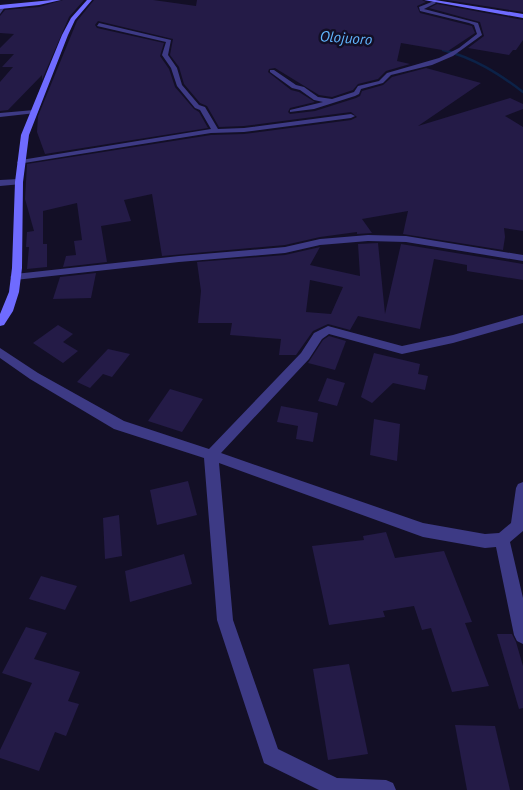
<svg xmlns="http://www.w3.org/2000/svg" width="523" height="790" viewBox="0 0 523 790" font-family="'PT Sans',sans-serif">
	<rect width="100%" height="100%" fill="#130f26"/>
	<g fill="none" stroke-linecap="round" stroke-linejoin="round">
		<!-- stream -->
		<path stroke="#0c2248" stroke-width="2.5" d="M443,50C474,58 498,73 523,92"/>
	</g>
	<!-- building -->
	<g fill="#241b47" fill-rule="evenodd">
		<path d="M63,0H84L69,17L42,80V75L8,110L0,111V82L13,67H2L14,54H0V48L14,34L0,33V16L5,10L39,7Z"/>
		<path d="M94,0H153L196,6L197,0H422L426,2L417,6L420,13L472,26L475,33L448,51L401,43L397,61L410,64L386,71L378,79L358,84L353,90L332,97L319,95L275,68L269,69L268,72L291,90L299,92L315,102L290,108L288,112L290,114L315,111L356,98L360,96L362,91L383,85L392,77L426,68L481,83L418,126L510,98L523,104V109L505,116L523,127V231L504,228L505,237L503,250L403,234L408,211L362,219L372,233L357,234V232L320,237L285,245L162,256L152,194L124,200L131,221L101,226L107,262L63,267L66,256L76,255L74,241L82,240L77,203L43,211V244H47V267L27,269L29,247H26L27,232L34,231L25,199L27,164L211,135L244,134L351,120L357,117L351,112L244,126L219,127L207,106L200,103L184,84L179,67L170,55L173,39L98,21L95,25L97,28L164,43L160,56L169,69L175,87L194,109L199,112L208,128L45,154L37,132L38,116L77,21Z"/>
		<path d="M447,0H523V12Z"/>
		<path d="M437,4L523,20V40L516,50H513L509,55L468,48L484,36L480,22L429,8Z"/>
		<path d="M378,243L385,314L401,244L523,264V280L467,271V265L434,259L420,329L358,316L350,330L328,324L313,331L296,355H279L281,339L230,335L232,323H198L201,291L197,262L285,255L320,247L310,265L360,276L358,244ZM310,280L343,287L331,314L306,312Z"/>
		<path d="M96,273L91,298L53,299L60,277Z"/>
		<path d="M58,325L73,334L63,342L78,351L63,363L33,343Z"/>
		<path d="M329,336L346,341L335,370L308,363L323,340Z"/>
		<path d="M108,349L130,354L112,377L103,374L90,388L77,382Z"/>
		<path d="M374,353L420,364L418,374L428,376L425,390L393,383L372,403L361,397Z"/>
		<path d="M327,378L345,383L337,406L318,401Z"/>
		<path d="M170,389L203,399L182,432L148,421Z"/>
		<path d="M281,406L318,413L313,442L296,439L298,426L277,422Z"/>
		<path d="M374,419L400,424L397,461L370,455Z"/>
		<path d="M188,481L197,515L157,525L150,490Z"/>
		<path d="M119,515L122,556L105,559L103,518Z"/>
		<path d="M386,532L395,558L444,551L472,622L465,623L489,686L452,692L431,628L422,630L414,606L383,611L385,617L329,625L312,546L364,540L363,536Z"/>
		<path d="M184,554L192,584L130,602L125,571Z"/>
		<path d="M41,576L77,586L65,610L29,599Z"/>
		<path d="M26,627L47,633L34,659L80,672L68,701L79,704L66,736L55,732L39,771L0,758V750L32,683L2,673Z"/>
		<path d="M497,634H512L516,642L523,666V708L519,709Z"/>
		<path d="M349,664L368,754L328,760L313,669Z"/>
		<path d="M455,725L495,726L510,790H467Z"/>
	</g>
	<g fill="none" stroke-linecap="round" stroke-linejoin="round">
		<!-- minor -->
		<g fill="#3d3a85" fill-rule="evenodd">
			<path d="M434,1L436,3L424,9L478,23L482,35L453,56L432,65L391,75L383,83L361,89L359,94L355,96L314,109L290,112V110L323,102L314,100L300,90L292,88L270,72V70H274L296,85L304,87L318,97L332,99L354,92L358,86L379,81L387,73L439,58L459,48L477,34L474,25L469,23L420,11L419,7Z"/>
			<path d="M2,5L5,7L0,14V6Z"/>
			<path d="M99,23L171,40L168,55L177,68L182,85L199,105L205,107L218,129L244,128L351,114L355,116L351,118L244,132L211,133L18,164L17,162L21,160L211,129L200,110L195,108L177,86L171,68L162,55L166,42L97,26Z"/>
			<path d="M34,110L38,112L36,113L0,117V113Z"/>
			<path d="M19,179L22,180V184L0,186V180Z"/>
			<path d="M368,235L406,236L523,255V261L406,242L368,241L320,245L285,253L179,262L15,280L10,277L15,274L179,256L285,247L320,239Z"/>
			<path d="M523,315V323L453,343L402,354L329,334L322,339L309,359L221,453L423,523L485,534L499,533L511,523L516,488L518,484L523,482V531L510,542L523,598V644L517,641L514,635L496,547L485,548L423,537L219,463L233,620L278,749L337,778L386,780L393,783L396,790H319L264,763L217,620L204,458L114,429L30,379L0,358V348L38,373L124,421L209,449L301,353L314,333L328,326L402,346L453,335Z"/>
		</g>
		<!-- secondary -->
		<g fill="#6f6bff" fill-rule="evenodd">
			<path d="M52,0H61L39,5L0,9V5Z"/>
			<path d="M87,0H92L75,20L68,35L29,135L23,182L22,268L19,292L13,311L4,325L0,326V314L9,292L12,268L15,182L21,135L62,35L71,18Z"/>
			<path d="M424,0H435L523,14V18Z"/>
		</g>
	</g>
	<g text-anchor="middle" stroke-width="5" stroke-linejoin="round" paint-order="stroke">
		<!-- far-water labels -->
		<g font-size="15" font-style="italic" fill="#62b6ff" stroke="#130f26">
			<text transform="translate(346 38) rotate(4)" y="5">Olojuoro</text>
		</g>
	</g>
</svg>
